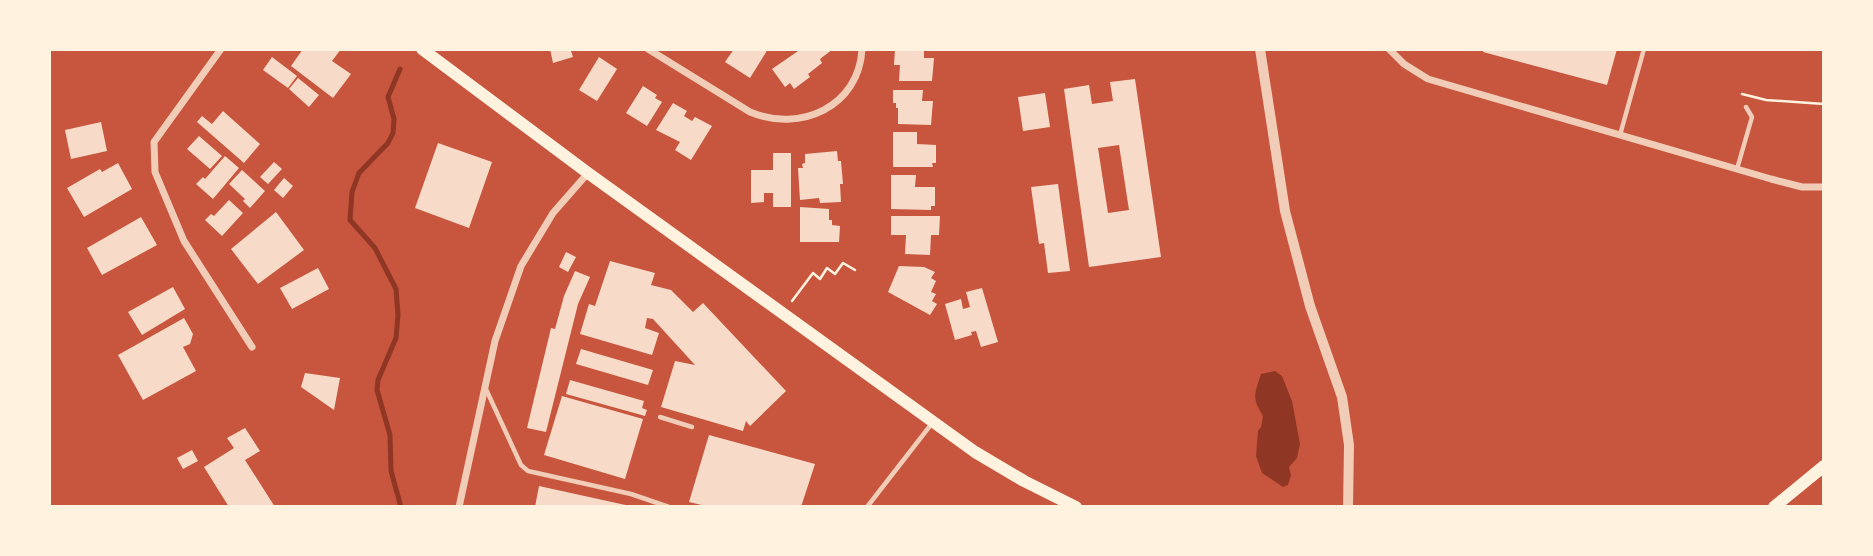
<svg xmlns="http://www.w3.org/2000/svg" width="1873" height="556" viewBox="0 0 1873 556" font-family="'Source Sans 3',sans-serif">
	<rect width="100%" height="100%" fill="#c8553d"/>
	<!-- water -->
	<path fill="#8f3625" d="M1275,371L1282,376L1292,401L1300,444L1297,458L1289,467L1291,475L1288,485L1283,487L1262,473L1256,456L1258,431L1261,427L1263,416C1252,397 1254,396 1261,374Z"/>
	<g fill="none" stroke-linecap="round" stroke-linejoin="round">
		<!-- stream -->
		<path stroke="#8f3625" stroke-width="5" d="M400,69L388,97L394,119L393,133L388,143L359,173L352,192L350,220L375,248L396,289L398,315L396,338L378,380L377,390L390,435L391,471L401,507"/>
	</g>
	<!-- building -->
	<g fill="#f7dbc8" fill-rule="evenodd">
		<path d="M303,49H341L332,61L351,74L333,98L291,66Z"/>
		<path d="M550,49H576L577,50L571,51L573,57L553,63Z"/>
		<path d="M734,49H768L750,78L725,62Z"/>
		<path d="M801,49H833L820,59L822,63L808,74L810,77L794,89L790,83L785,87L772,69Z"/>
		<path d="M895,49H924V58H934L932,81H899L900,65H894Z"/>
		<path d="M1484,49H1617L1607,85L1483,52Z"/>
		<path d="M272,57L297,76L288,88L263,70Z"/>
		<path d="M599,57L617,69L597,101L579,90Z"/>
		<path d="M298,78L319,95L309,107L289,89Z"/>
		<path d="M1135,79L1161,257L1089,267L1064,89L1089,85L1092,104L1113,101L1110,82ZM1119,145L1129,210L1108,213L1098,148Z"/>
		<path d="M643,86L657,95L655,98L662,102L647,126L626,113Z"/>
		<path d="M893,90H923L922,101H933L931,125L898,124V108H896V103H893Z"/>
		<path d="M1045,93L1050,127L1023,131L1018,97Z"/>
		<path d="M673,103L687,111L684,116L692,121L695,117L712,126L691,160L675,150L680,142L656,130Z"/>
		<path d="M223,111L260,144L244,163L197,122L202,116L212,124Z"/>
		<path d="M101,122L107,151L71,159L65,130Z"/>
		<path d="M893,132H917V144L936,145V163H932L933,167H893Z"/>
		<path d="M199,136L222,156L210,169L187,149Z"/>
		<path d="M438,143L492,162L469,228L415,208Z"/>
		<path d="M837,151L838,161H841L843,184H840L841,202L820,203L819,198L800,200L798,168H803L802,164L805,163V154Z"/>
		<path d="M773,153H791V207H773V193H764V202L751,203V170H773Z"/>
		<path d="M225,156L239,168L213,199L196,184L203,177L205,179Z"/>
		<path d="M274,162L282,169L268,184L260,177Z"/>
		<path d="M118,163L132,189L84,217L67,188L100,169L102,172Z"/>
		<path d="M242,170L265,191L250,208L243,201L245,199L229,184Z"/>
		<path d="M891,175H916L915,187H935V206H931V210L891,209Z"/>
		<path d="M284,178L293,186L283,198L274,190Z"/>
		<path d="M1058,184L1070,271L1048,273L1044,243L1039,244L1031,187Z"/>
		<path d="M229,200L243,213L222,236L205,220L211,214L214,216Z"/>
		<path d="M800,207L829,209V220H832V225L840,226L839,242H800Z"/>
		<path d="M276,212L304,250L258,284L231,249Z"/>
		<path d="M891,216H940L939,235H931L930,255L905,254L906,235H891Z"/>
		<path d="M141,217L157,245L102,275L87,248Z"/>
		<path d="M566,252L576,257L568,272L559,267Z"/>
		<path d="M610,261L655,273L651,285L671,290L693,312L703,303L786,391L750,426L746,421L743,431L661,407L675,361L695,365L653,319L647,318L645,328L659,333L652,355L580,334L589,304L595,306Z"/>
		<path d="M899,266L924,267L935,272L931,278L936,281L931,292L936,294L932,301L937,304L930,315L888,292Z"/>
		<path d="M318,268L329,289L292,309L280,288Z"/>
		<path d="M575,271L590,277L578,304L546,432L527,428L551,328L555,329L564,296Z"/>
		<path d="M173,287L185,309L142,335L128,312Z"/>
		<path d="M982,288L998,342L981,347L976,331L971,332L972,335L955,340L945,304L961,299L963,309L970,307L966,292Z"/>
		<path d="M184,318L193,334L190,344L183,347L196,371L143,400L118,355Z"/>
		<path d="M581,349L653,370L648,385L576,364Z"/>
		<path d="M305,373L340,378L334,410L301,387Z"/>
		<path d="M570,380L644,401L642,408L647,410L645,416L566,394Z"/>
		<path d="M562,396L643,419L625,479L544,455Z"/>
		<path d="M245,428L260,451L245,460L275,507H229L204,467L234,448L227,438Z"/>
		<path d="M709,435L815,464L801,507H710L689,502Z"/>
		<path d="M192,450L198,461L183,469L177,458Z"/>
		<path d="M539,486L630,506V507H535Z"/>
	</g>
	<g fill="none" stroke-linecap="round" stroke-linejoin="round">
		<!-- path -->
		<g stroke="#fff3e0" stroke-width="2.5">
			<path d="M1822,49L1824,52"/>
			<path d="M1742,94L1766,100L1824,104"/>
			<path d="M792,301L813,273L820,279L827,268L835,274L843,263L855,270"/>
		</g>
		<!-- service -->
		<g stroke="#f1ccb7" stroke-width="4.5">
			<path d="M1620,135L1644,49"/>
			<path d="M1737,169L1752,117L1746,107"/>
			<path d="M485,387L521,465L528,471L631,494L669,507"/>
			<path d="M660,417L692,427"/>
			<path d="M867,507L933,422"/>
		</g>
		<!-- minor -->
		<g stroke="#f1ccb7" stroke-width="7">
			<path d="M221,49L154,142L155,172L184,241L252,347"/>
			<path d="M648,49L750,112C800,133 859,107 862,49"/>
			<path d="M1389,49L1404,64L1428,79L1771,179L1802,187H1824"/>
			<path d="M459,507L495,341L521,266L553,213L588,173"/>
		</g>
		<!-- tertiary -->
		<path stroke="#f1ccb7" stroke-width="10" d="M1260,49L1285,211L1310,306L1342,397L1349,445L1348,507"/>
		<!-- secondary -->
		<g stroke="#fff3e0" stroke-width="12">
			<path d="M422,49L588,173L975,452L1024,481L1076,507"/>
			<path d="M1774,507L1824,466"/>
		</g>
	</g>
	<!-- border -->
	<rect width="1873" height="556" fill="none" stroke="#fff3e0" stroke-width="102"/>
</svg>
